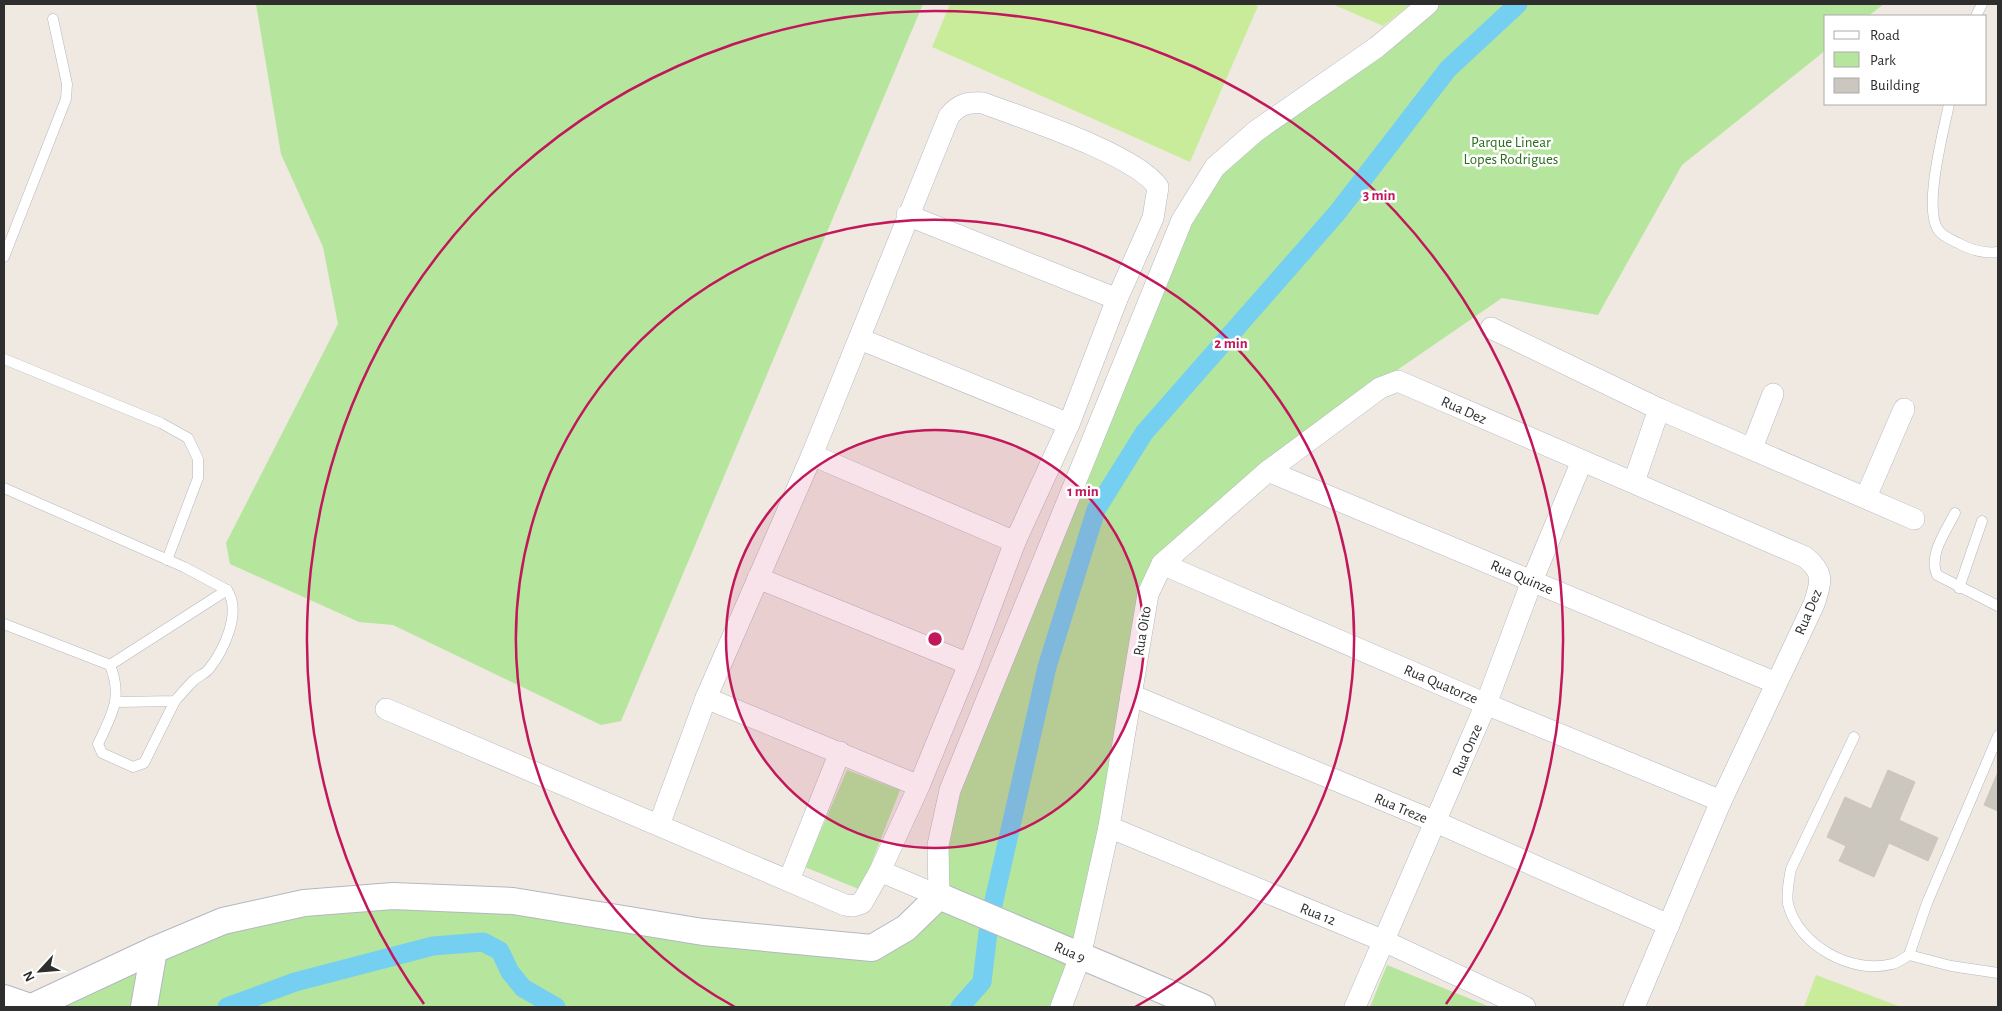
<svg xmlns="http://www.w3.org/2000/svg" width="2002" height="1011" viewBox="0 0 2002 1011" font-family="'Alegreya Sans',sans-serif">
	<rect width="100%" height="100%" fill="#efe9e1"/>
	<!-- green -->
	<g fill="#b6e59e">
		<path d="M256,4H923L621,721L601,725L393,625L359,622L230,564L226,543L338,324L323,247L281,154Z"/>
		<path d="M1438,4H1884L1868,16H1826V50L1682,165L1598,315L1502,298L1387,377L1162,562L1065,1007H44L154,948L401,889L869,947L927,906L934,846L1184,219L1217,167Z"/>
		<path d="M847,770L900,790L861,890L805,867Z"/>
		<path d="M1387,965L1490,1007H1370Z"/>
	</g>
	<!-- pitch -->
	<g fill="#c9ec9a">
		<path d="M950,4H1253L1258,6L1190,162L932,47Z"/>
		<path d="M1332,4H1411L1383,26Z"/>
		<path d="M1816,975L1901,1007H1804Z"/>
	</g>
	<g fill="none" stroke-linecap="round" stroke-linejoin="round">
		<!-- canal -->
		<g stroke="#75cff0" stroke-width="19">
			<path d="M993,905L1047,667L1096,510L1144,433L1337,213L1448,69L1518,4"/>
			<path d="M227,1007L295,982L433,946L483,942L500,951L510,972L523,988L556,1007"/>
			<path d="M960,1007L982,982L988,932"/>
		</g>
	</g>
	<!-- building -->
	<g fill="#cbc7bf" stroke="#cbc5ba">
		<path d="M1888,770L1915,782L1899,820L1938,838L1928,861L1889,843L1874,877L1839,861L1846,846L1827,837L1845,797L1871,809Z"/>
		<path d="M1998,772V811L1984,805Z"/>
	</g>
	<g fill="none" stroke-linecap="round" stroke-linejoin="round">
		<!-- service casing -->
		<g stroke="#b4b7c1" stroke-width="11">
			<g id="service">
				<path d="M1976,16L1982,4"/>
				<path d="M1949,104C1944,130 1922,210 1939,231C1944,237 1952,240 1958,243C1971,250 1984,254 1998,252"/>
				<path d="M4,257L66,99L67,84L53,19"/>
				<path d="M4,359L161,423L188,438L198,459V478L167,560"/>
				<path d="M4,488L184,567L227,590C242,612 224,650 209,669C205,674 198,676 193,681C187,687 181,694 175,701L117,702"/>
				<path d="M1955,513C1946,531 1928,555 1937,575L1998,606"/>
				<path d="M1959,588L1982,521"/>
				<path d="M4,624L110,665L227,590"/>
				<path d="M110,665C123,698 112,714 98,744L102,753L133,767L144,763L175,701"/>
				<path d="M1854,737L1791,869C1789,880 1786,893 1788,904C1798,945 1852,975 1892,964C1898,963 1904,958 1909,955L1927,903L1998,736"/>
				<path d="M1909,955L1951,966L1998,973"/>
			</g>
		</g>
		<!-- minor casing -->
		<g stroke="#b4b7c1" stroke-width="22">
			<g id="minor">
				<path d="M907,215L1117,299"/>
				<path d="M1491,328L1659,409L1914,519"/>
				<path d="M860,339L1069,424"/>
				<path d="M1752,448L1773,394"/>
				<path d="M812,455L1015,542"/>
				<path d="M1268,471L1776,683"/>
				<path d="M1634,482L1659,409"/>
				<path d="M1866,497L1904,409"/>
				<path d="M1162,564L1486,704L1721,801"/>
				<path d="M758,578L969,664"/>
				<path d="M1131,695L1436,822L1669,925"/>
				<path d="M706,698L919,786"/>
				<path d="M386,709L845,905L853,906L862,903L880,871L919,786L969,664L1015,542L1069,424L1117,299L1153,218L1158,187C1135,154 1025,119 983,103C968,102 959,104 949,116L812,455L706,698L659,825"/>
				<path d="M1109,827L1384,941L1525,1007"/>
				<path d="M880,871L939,896L938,845L950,790L1182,220L1215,167L1256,131L1377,47L1428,4"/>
				<path d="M789,880L840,752"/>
				<path d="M1061,1007L1080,957L1109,827L1148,594L1162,564L1268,471L1380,388L1398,381L1805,557C1825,573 1821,582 1814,604L1721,801L1634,1007"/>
				<path d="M1355,1007L1486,704L1532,581L1582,461"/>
			</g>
		</g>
		<!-- tertiary casing -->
		<g stroke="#b4b7c1" stroke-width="28">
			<g id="tertiary">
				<path d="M4,998L30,1007"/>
				<path d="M32,1007L154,950L223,921L304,903L393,896L513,901L703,932L872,948L906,928L939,896L1202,1007"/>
				<path d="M144,1007L154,950"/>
			</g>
		</g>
		<!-- service -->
		<use href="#service" stroke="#fff" stroke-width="10"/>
		<!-- minor -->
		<use href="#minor" stroke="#fff" stroke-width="21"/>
		<!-- tertiary -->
		<use href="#tertiary" stroke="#fff" stroke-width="26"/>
	</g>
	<!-- distance rings -->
	<circle cx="935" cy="639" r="209" fill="#c2185b" fill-opacity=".12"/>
	<g fill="none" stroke="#c2185b" stroke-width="2.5">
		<circle cx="935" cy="639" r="209"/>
		<path d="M735 1007A419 419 0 1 1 1135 1007"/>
		<path d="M424 1004A628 628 0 1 1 1446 1004"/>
	</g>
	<g text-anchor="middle" stroke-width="5" stroke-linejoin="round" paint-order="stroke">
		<!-- park labels -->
		<g font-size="15" fill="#2c6e1b" stroke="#fff">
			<text x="1511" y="147">Parque Linear<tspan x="1511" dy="17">Lopes Rodrigues</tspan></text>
		</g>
		<!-- street labels -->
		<g font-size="15" fill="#2e2e2e" stroke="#fff">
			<text transform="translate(1464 410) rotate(24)" y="5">Rua Dez</text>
			<text transform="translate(1522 577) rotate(23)" y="5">Rua Quinze</text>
			<text transform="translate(1808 612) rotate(-67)" y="5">Rua Dez</text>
			<text transform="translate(1142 631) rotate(-81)" y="5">Rua Oito</text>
			<text transform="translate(1441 684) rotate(23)" y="5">Rua Quatorze</text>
			<text transform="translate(1467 750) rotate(-67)" y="5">Rua Onze</text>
			<text transform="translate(1401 808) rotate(23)" y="5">Rua Treze</text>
			<text transform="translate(1318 914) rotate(22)" y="5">Rua 12</text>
			<text transform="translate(1070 952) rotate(23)" y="5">Rua 9</text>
		</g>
	</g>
	<circle cx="935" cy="639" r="8" fill="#c2185b" stroke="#fff" stroke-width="2.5"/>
	<g font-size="15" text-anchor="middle" font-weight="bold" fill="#c2185b" stroke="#fff" stroke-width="5" stroke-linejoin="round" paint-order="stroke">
		<text x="1379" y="200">3 min</text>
		<text x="1231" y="348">2 min</text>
		<text x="1083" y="496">1 min</text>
	</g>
	<!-- border -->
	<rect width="2002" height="1011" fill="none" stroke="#2e2e2e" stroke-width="10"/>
	<!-- legend -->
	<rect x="1824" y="15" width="162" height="90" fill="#ffffff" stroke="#ababab"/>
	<rect x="1834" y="31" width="25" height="8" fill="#ffffff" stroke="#ababab"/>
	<text x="1870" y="40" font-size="15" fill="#2e2e2e">Road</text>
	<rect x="1834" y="52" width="25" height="15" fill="#b6e59e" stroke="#ababab"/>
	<text x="1870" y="65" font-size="15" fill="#2e2e2e">Park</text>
	<rect x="1834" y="78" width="25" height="15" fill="#cbc7bf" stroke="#ababab"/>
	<text x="1870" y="90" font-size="15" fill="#2e2e2e">Building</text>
	<!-- north arrow -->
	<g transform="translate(40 971) rotate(244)" stroke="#ffffff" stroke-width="4" paint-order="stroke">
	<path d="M0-4L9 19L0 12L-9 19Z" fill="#2e2e2e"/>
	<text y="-8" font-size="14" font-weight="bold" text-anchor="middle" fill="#2e2e2e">N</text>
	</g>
</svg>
